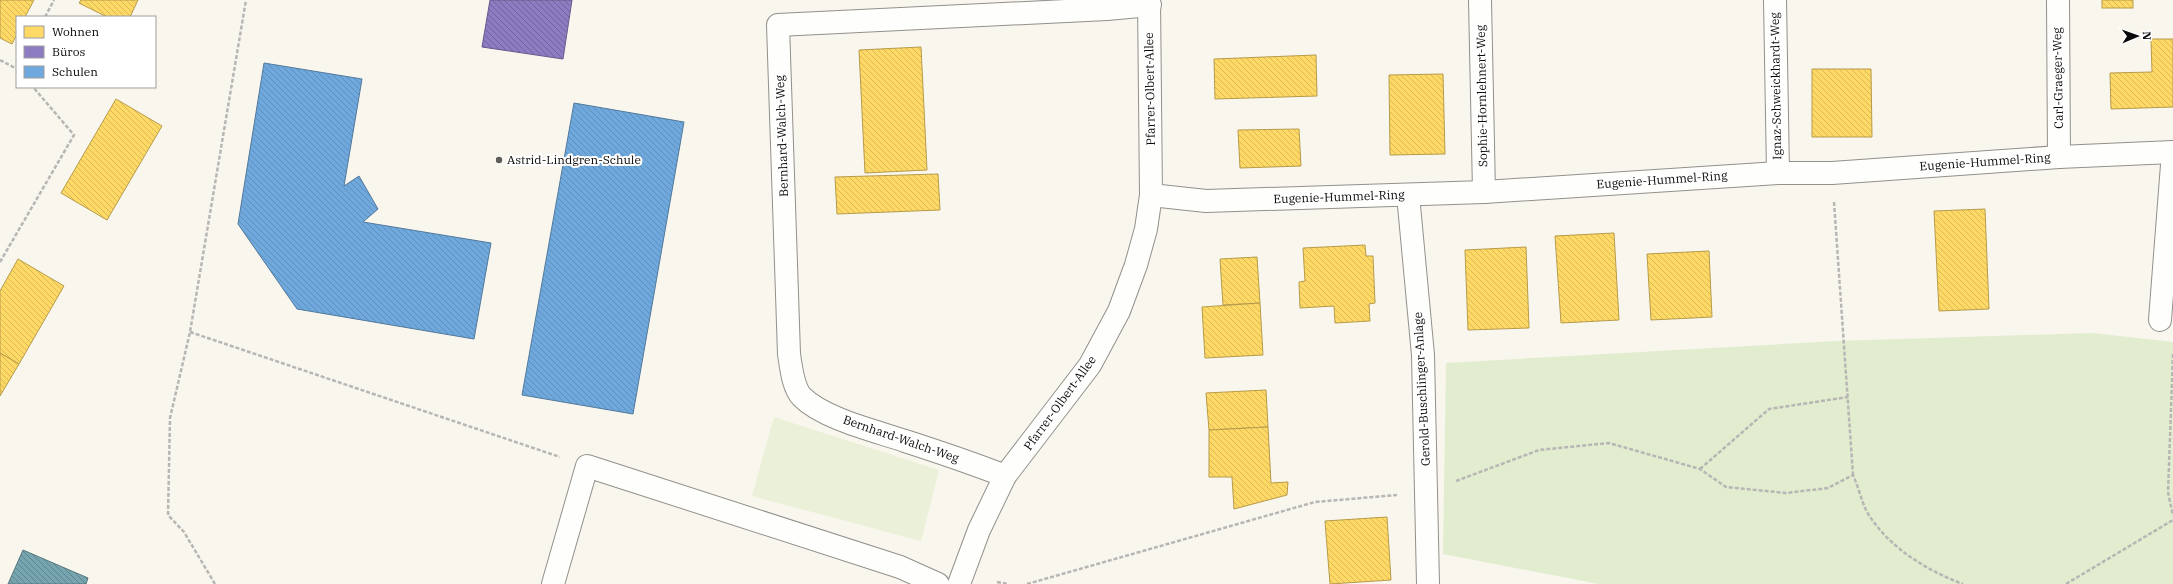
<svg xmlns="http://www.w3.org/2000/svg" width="2173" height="584" viewBox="0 0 2173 584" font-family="'IBM Plex Serif',serif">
	<defs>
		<pattern id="homes-back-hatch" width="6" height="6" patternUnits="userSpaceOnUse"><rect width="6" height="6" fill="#ffd966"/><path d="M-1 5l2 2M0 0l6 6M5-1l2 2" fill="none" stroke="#d9b957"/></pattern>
		<pattern id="offices-back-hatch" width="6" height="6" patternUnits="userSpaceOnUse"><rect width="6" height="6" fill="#8e7cc3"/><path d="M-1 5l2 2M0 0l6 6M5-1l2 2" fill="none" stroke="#72649d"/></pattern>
		<pattern id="schools-back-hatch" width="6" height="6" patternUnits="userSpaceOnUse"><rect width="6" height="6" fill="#6fa8dc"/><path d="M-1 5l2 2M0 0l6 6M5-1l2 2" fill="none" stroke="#5f8fbb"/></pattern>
		<pattern id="public-back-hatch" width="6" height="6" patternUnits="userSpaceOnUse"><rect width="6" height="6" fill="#76a5af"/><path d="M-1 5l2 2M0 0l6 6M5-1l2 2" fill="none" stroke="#5f858d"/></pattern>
	</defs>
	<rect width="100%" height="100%" fill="#f9f6ed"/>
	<!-- park -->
	<path fill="#e1edce" d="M2092,333L2173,342V584H1599L1443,554L1446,363L1836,341Z"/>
	<!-- pitch -->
	<path fill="#ebf1d8" d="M774,417L939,470L921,541L752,496Z"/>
	<!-- homes -->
	<g fill="url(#homes-back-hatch)" stroke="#b69b4a">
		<path d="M0,0H34L25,17H17V34L12,44L0,38Z"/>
		<path d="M81,0H138L130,17H107L79,3Z"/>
		<rect x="2102" y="0" width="31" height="8"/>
		<path d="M2151,39H2173V107L2111,109L2110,73L2152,72Z"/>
		<path d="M921,47L927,170L865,173L859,50Z"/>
		<path d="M1316,55L1317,96L1215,99L1214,59Z"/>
		<path d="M1812,69H1871L1872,137H1812Z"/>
		<path d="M1443,74L1445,154L1390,155L1389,75Z"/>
		<path d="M116,99L162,126L107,220L61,193Z"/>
		<path d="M1299,129L1301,166L1240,168L1238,130Z"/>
		<path d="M938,174L940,210L837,214L835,177Z"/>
		<path d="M1985,209L1989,309L1939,311L1934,211Z"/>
		<path d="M1614,233L1619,320L1561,323L1555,236Z"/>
		<path d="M1365,245L1366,256H1373L1375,303L1369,304L1370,321L1335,323L1334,306L1300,308L1299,282L1305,281L1303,248Z"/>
		<path d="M1526,247L1529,328L1468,330L1465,250Z"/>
		<path d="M1709,251L1712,317L1651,320L1647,254Z"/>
		<path d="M1257,257L1260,303L1223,305L1220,259Z"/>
		<path d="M18,259L64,286L19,364L0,353V291Z"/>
		<path d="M1260,303L1263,355L1205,358L1202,307Z"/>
		<path d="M0,353L19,364L0,396Z"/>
		<path d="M1266,390L1268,427L1209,430L1206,393Z"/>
		<path d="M1268,427L1271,483L1288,482L1287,495L1234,509L1232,477H1209V430Z"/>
		<path d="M1387,517L1391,580L1330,584L1325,521Z"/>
	</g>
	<!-- offices -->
	<path fill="url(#offices-back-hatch)" stroke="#665a8c" d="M490,0H572L563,59L482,47Z"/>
	<!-- schools -->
	<g fill="url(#schools-back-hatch)" stroke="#51799d">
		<path d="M264,63L362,79L344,186L359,176L378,209L363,222L491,243L474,339L297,309L238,224Z"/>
		<path d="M574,103L684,122L633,414L522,395Z"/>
	</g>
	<!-- public -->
	<path fill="url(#public-back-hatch)" stroke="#56767e" d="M23,550L88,578L86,584H8Z"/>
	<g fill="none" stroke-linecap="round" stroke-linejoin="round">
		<!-- minor casing -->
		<g stroke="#92908c" stroke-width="24">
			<g id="minor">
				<path d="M1480,0L1484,192"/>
				<path d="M1775,0L1778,173"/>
				<path d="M2058,0L2059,157"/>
				<path d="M1151,195L1206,201L1484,192L1778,173H1832L2059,157L2173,152"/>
				<path d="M1408,195L1423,355L1428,584"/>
				<path d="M2160,320L2173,152"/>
				<path d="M1005,476C972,463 939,452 905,441C876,431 824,419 802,397C793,388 791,367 789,354L778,25L1107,9L1150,5"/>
				<path d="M553,584L587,466L900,567L938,584"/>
				<path d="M959,584L979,530L1005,476L1090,365L1119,311L1136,265L1146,229L1151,195L1149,0"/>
			</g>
		</g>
		<!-- path -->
		<g stroke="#b7b6b5" stroke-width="2.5" stroke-dasharray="4 2" stroke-linecap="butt">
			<path d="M45,17L54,0"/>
			<path d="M0,60L17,69"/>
			<path d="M1834,202L1853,475"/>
			<path d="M0,262L74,135L33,87"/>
			<path d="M190,332L560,457"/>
			<path d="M2173,354L2168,492L2173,516"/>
			<path d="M1700,469L1769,409L1848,397"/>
			<path d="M1456,481L1539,450L1609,443L1700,469L1726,487L1786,493L1828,488L1853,475C1858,486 1861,499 1866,510C1885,545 1927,571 1963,584"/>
			<path d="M997,582L1008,584"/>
			<path d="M215,584L184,532L168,515L170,418L190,332L246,0"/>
			<path d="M1027,584L1315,502L1397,495"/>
			<path d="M2066,584L2173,520"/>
		</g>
		<!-- minor -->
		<use href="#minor" stroke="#fefefc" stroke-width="22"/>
	</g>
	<!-- markers -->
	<circle fill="#5e5d59" stroke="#fff" stroke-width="1.5" cx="499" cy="160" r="4"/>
	<g text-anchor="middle" stroke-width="4" stroke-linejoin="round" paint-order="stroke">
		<!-- street labels -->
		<g font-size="12" fill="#0a0a0a" stroke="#fff">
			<text transform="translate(2058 78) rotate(-91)" y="4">Carl-Graeger-Weg</text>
			<text transform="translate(1776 86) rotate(-91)" y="4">Ignaz-Schweickhardt-Weg</text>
			<text transform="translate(1150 89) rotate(-91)" y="4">Pfarrer-Olbert-Allee</text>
			<text transform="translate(1482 96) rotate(-91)" y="4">Sophie-Hornlehnert-Weg</text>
			<text transform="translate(782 136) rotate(-92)" y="4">Bernhard-Walch-Weg</text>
			<text transform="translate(1985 162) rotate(-4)" y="4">Eugenie-Hummel-Ring</text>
			<text transform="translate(1662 180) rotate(-4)" y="4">Eugenie-Hummel-Ring</text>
			<text transform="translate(1339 197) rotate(-2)" y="4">Eugenie-Hummel-Ring</text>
			<text transform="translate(1422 389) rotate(-93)" y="4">Gerold-Buschlinger-Anlage</text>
			<text transform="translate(1060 403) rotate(-54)" y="4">Pfarrer-Olbert-Allee</text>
			<text transform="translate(901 439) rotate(19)" y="4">Bernhard-Walch-Weg</text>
		</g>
		<!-- poi labels -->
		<g font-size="12" fill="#0a0a0a" stroke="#fff" text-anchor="start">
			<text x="507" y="164">Astrid-Lindgren-Schule</text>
		</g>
	</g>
	<!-- legend -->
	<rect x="16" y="16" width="140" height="72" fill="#ffffff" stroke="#9d9d9d"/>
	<rect x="24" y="26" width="20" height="12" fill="#ffd966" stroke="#9d9d9d"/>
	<text x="52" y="36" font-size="12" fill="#0a0a0a">Wohnen</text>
	<rect x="24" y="46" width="20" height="12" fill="#8e7cc3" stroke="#9d9d9d"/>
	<text x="52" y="56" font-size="12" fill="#0a0a0a">Büros</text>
	<rect x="24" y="66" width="20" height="12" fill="#6fa8dc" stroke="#9d9d9d"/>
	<text x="52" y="76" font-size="12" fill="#0a0a0a">Schulen</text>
	<!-- north arrow -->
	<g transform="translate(2137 36) rotate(88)" stroke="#ffffff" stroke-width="3" paint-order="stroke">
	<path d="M0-3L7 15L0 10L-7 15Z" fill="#0a0a0a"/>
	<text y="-6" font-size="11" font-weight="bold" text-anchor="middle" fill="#0a0a0a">N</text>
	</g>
</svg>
